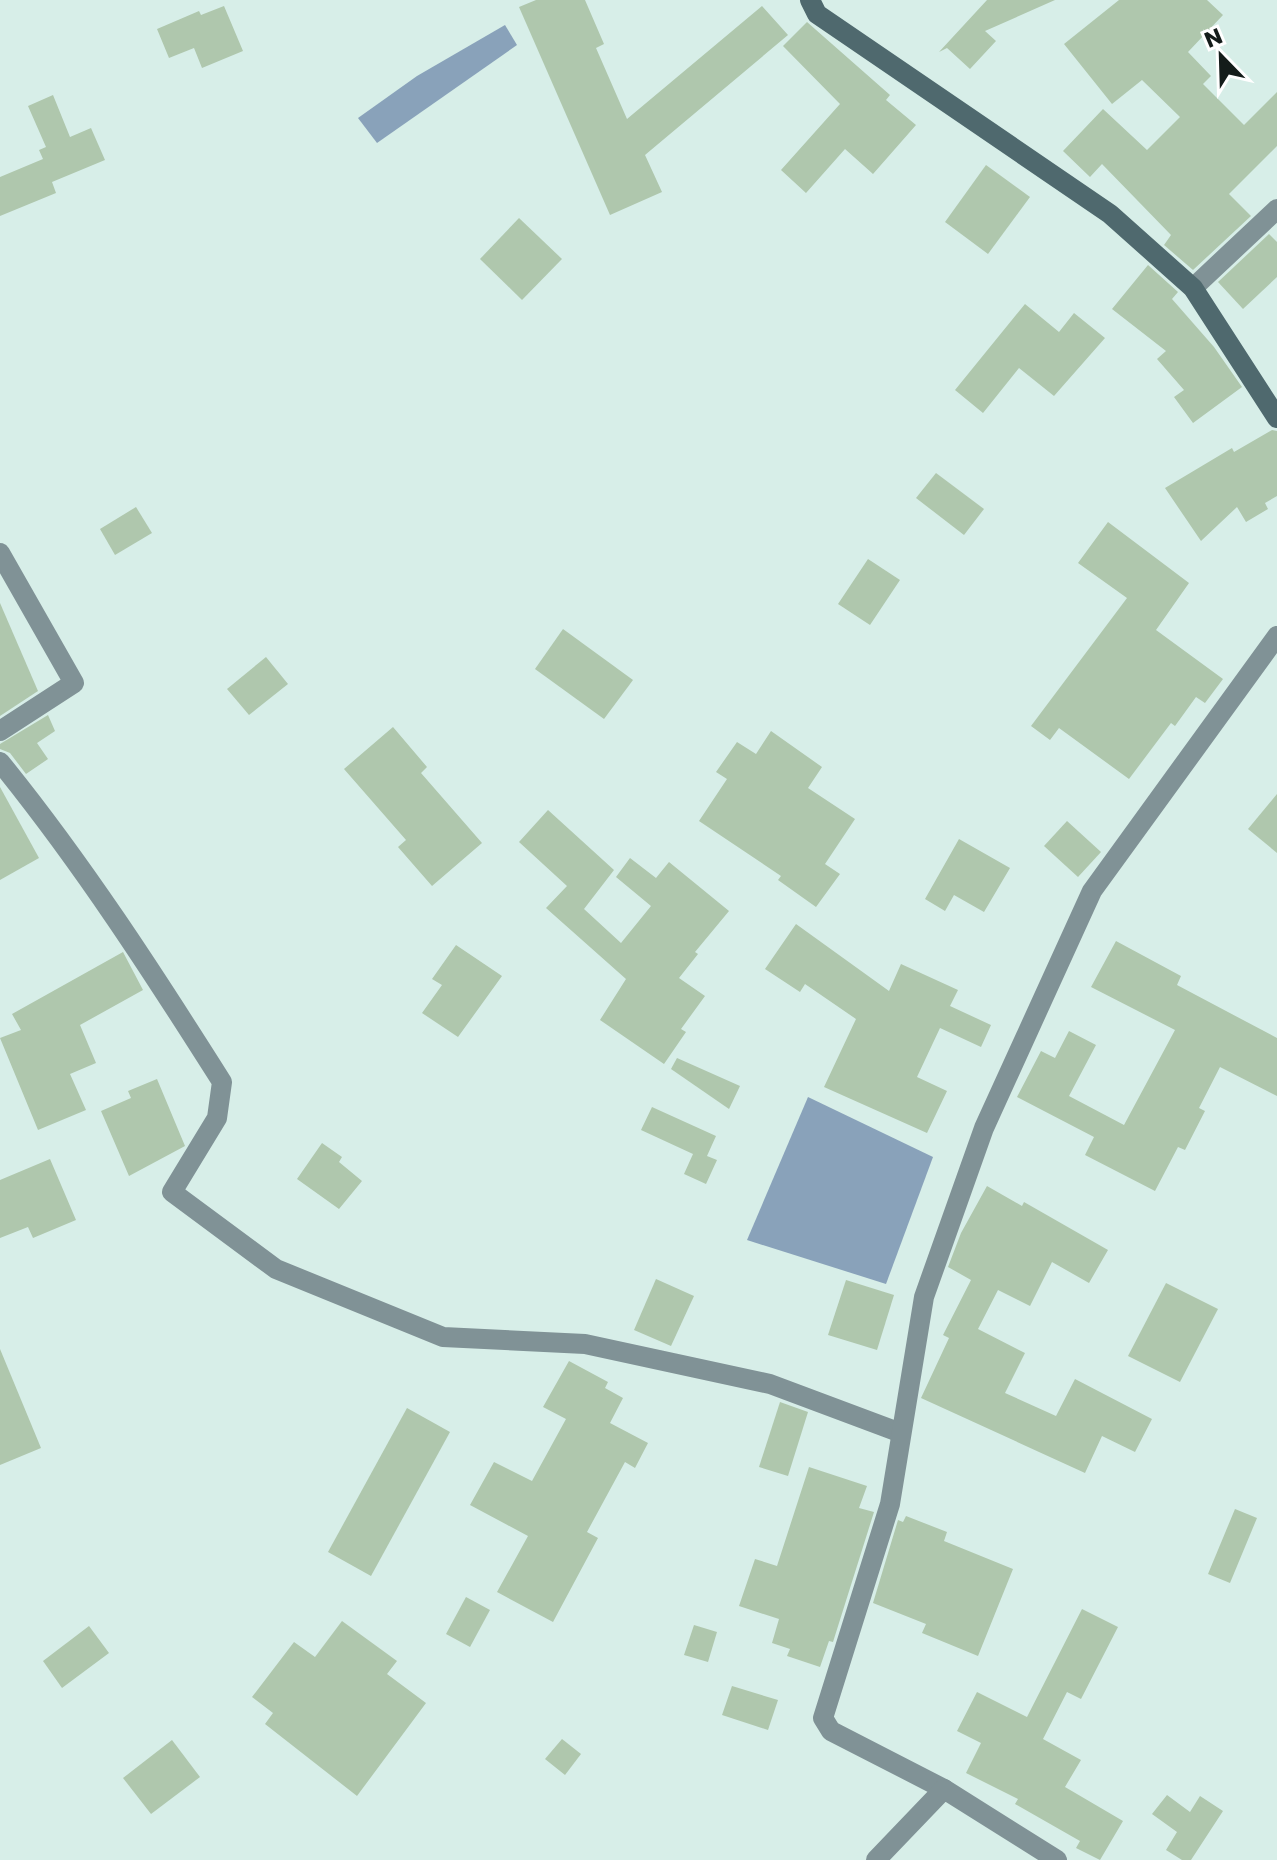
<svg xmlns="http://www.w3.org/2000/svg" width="1277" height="1860" viewBox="0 0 1277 1860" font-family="Poppins,sans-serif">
	<rect width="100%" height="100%" fill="#d7eee8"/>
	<!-- water -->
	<g fill="#89a2ba">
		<path d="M505,25L517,45L377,143L358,118L417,76Z"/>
		<path d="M808,1097L933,1157L886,1284L747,1240Z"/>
	</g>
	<!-- building -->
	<g fill="#afc7ad">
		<path d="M536,0H585L604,44L596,48L627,119L762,6L788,35L645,155L662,192L610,215L519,7Z"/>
		<path d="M987,0H1055L985,31L996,41L970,69L947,48L939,52Z"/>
		<path d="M1119,0H1207L1223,15L1188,52L1211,76L1203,84L1244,125L1277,92V146L1229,194L1251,216L1193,270L1164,245L1171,235L1102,164L1090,177L1063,151L1103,109L1147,150L1180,117L1142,80L1112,104L1064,44Z"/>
		<path d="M224,6L243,51L202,68L194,48L169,58L157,29L199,11L201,15Z"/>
		<path d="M807,22L890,95L886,100L916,125L873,174L845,149L806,193L781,170L840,104L783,46Z"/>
		<path d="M53,95L70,137L91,128L105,160L52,182L56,193L0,216V177L43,159L39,150L46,147L28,106Z"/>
		<path d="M986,165L1030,197L988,254L945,222Z"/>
		<path d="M519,218L562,259L522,300L480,259Z"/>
		<path d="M1269,234L1277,242V277L1243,309L1218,282Z"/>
		<path d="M1148,265L1178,292L1172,299L1214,347L1242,387L1193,423L1174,397L1184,390L1157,359L1166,351L1112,309Z"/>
		<path d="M1025,304L1059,332L1074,313L1105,338L1054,396L1019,368L983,413L955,390Z"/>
		<path d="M1272,430L1277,431V496L1265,503L1268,509L1246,522L1237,507L1201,541L1165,488L1232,448L1234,452Z"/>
		<path d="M936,473L984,509L964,535L916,498Z"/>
		<path d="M136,507L152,533L115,555L100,529Z"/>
		<path d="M1108,522L1189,583L1156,630L1223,679L1205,703L1196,697L1175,726L1171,723L1129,779L1059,728L1050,740L1031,726L1127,598L1078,563Z"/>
		<path d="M868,559L900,580L870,625L838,604Z"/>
		<path d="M0,603L38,691L0,716Z"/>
		<path d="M563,629L633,680L604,719L535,669Z"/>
		<path d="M266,657L288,684L249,715L227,689Z"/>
		<path d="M48,715L55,731L37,743L48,759L26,774L10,753L0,749V744Z"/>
		<path d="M393,727L427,767L421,773L482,843L432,886L398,847L406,840L344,769Z"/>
		<path d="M771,731L822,767L808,788L855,819L825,864L840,874L816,907L778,880L781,876L699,821L727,779L716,772L737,742L756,754Z"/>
		<path d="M0,787L39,858L0,880Z"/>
		<path d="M1277,794V853L1248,829Z"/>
		<path d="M548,810L614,870L584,909L621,943L651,906L616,877L630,858L656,878L669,862L729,911L695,952L698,954L679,978L705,996L681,1029L686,1032L664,1064L600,1020L626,979L546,908L567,886L519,842Z"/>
		<path d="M1067,821L1101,852L1078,877L1044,846Z"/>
		<path d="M959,839L1010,868L984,912L954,895L945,911L925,899Z"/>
		<path d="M796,924L889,991L901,964L958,990L950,1006L991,1025L981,1047L940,1028L917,1077L947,1091L927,1133L824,1087L856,1019L805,984L800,992L765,969Z"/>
		<path d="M1116,941L1181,976L1177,985L1277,1038V1096L1220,1067L1199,1108L1205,1111L1185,1150L1178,1147L1155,1191L1085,1155L1094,1137L1017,1097L1041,1051L1055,1058L1069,1031L1096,1045L1069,1096L1124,1125L1175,1030L1091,987Z"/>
		<path d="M456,945L502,976L458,1037L422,1013L442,985L432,979Z"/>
		<path d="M123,952L143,990L80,1025L96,1063L70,1074L86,1110L38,1130L0,1038L21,1030L12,1014Z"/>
		<path d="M677,1058L740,1086L729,1109L671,1069Z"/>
		<path d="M157,1079L185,1146L129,1176L101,1111L131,1098L128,1091Z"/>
		<path d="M652,1107L716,1136L707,1156L717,1160L706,1184L684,1174L693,1154L641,1130Z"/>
		<path d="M322,1143L342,1157L339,1162L362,1181L339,1209L297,1179Z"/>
		<path d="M50,1159L76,1220L33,1238L28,1227L0,1238V1180Z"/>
		<path d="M987,1186L1022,1206L1024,1202L1108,1250L1089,1283L1052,1262L1030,1306L998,1290L978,1329L1025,1353L1005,1393L1056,1416L1075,1379L1152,1419L1135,1452L1102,1436L1085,1473L921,1398L949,1338L943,1335L971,1280L948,1267L961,1233Z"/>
		<path d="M656,1279L694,1296L671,1346L634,1330Z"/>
		<path d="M846,1280L894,1295L877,1350L828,1335Z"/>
		<path d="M1166,1283L1218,1309L1180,1382L1128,1356Z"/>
		<path d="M0,1349L41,1448L0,1465Z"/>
		<path d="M569,1361L608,1382L605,1388L623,1398L610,1423L648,1443L635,1468L625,1462L587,1532L598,1538L553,1622L497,1592L528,1536L470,1505L494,1462L532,1481L566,1419L543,1407Z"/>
		<path d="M780,1402L808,1412L788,1476L759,1467Z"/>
		<path d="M407,1408L450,1432L371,1576L328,1552Z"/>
		<path d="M809,1467L867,1486L859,1508L874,1512L833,1642L829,1641L820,1667L787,1656L790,1649L772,1643L779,1619L739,1606L755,1559L777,1566Z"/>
		<path d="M1235,1509L1257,1518L1230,1583L1208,1574Z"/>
		<path d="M906,1516L947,1532L944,1541L1013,1569L978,1656L922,1633L926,1624L873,1603L898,1520L903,1522Z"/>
		<path d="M466,1597L490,1610L470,1647L446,1634Z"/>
		<path d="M1082,1609L1118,1627L1081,1699L1067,1692L1043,1739L1081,1760L1065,1787L1123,1821L1100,1860L1076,1848L1080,1841L1015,1804L1018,1799L966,1773L981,1743L957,1731L977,1692L1027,1717Z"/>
		<path d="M342,1621L397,1661L387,1674L426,1703L357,1796L265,1724L273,1713L252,1697L294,1642L315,1657Z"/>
		<path d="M694,1625L717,1632L708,1662L684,1655Z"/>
		<path d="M89,1626L109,1653L62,1688L43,1661Z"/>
		<path d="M732,1686L778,1700L768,1730L722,1715Z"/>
		<path d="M562,1739L581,1754L565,1775L545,1759Z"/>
		<path d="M172,1740L200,1777L151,1814L123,1778Z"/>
		<path d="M1167,1795L1190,1812L1200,1796L1223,1811L1191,1860H1182L1166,1850L1177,1832L1152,1814Z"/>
	</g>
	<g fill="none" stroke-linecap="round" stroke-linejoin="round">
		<!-- street -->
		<g stroke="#809296" stroke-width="20">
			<path d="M1193,288L1277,209"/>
			<path d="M0,553L74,683L0,731"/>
			<path d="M0,762C82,863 153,973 222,1082L217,1118L172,1192L276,1269L443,1337L585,1344L770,1384L901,1433"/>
			<path d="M944,1789L831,1731L823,1718L890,1504L924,1297L984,1128L1092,891L1277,636"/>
			<path d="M876,1860L944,1789L1057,1860"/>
		</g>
		<!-- secondary -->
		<path stroke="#4f696e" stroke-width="20" d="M810,0L817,14L1110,214L1193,288L1277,418"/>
	</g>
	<!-- north arrow -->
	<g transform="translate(1221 56) rotate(337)" stroke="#ffffff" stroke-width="6" paint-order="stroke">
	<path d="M0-6L14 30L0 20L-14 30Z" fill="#141c1a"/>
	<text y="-12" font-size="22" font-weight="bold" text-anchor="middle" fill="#141c1a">N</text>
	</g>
</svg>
